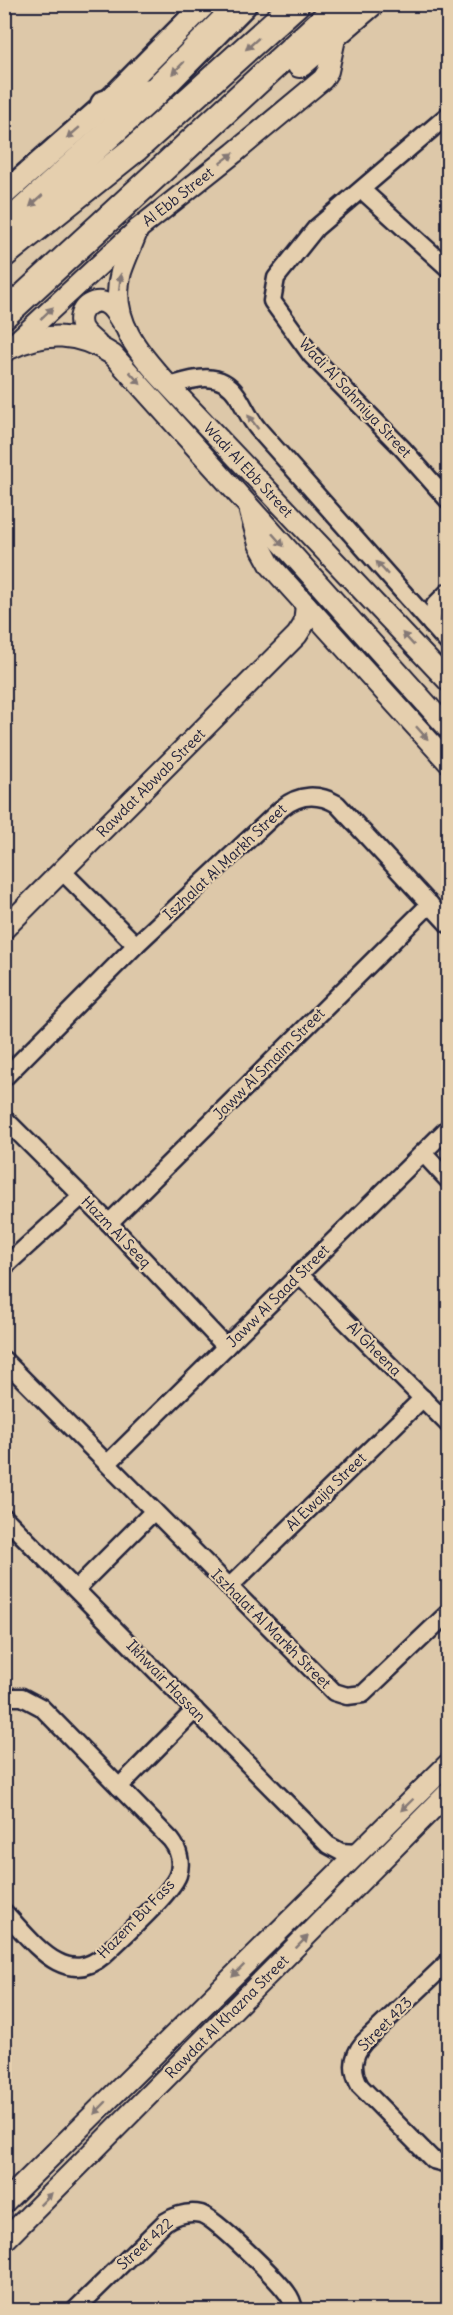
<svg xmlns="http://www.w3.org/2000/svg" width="453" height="2315" viewBox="0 0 453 2315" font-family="Delius,sans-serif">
	<rect width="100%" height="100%" fill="#ddc8a9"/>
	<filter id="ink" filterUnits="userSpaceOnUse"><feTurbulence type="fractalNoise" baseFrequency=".0167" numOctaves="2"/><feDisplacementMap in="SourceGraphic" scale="12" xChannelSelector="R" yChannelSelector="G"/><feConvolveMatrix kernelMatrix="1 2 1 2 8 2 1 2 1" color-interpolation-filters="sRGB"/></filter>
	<g filter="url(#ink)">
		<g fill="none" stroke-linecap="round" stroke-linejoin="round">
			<!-- minor casing -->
			<g stroke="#22223b" stroke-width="21">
				<g id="minor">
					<path d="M448,115L316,228L276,278L272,301L312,356L402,448L448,500"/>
					<path d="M362,190L448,268"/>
					<path d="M169,386C192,379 220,369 237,395C245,407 249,419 259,430L448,643"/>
					<path d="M431,624L435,605L448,592"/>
					<path d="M63,872L136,945"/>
					<path d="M4,1078L136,945L282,808C299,794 318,793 337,804L448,924"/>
					<path d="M4,1118L109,1223L226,1347"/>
					<path d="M423,1153L448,1180"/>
					<path d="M109,1223L430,904"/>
					<path d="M4,1267L82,1196"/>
					<path d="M300,1275L448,1424"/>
					<path d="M4,1360L334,1692L347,1696L363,1694L448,1613"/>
					<path d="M108,1463L448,1128"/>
					<path d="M4,1517L328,1845L341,1852L357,1853"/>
					<path d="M229,1587L423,1398"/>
					<path d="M76,1589L154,1511"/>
					<path d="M4,1697H22L41,1707L171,1840C179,1850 182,1863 178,1875C171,1894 121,1939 104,1955C64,1990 31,1939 4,1912"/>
					<path d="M119,1787L195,1710"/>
					<path d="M448,1962L364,2042C352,2056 351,2070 360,2086L433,2160L448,2164"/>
					<path d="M75,2310L165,2222C176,2215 187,2211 201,2214C216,2219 276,2278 287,2293C291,2298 293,2304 294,2310"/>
				</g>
			</g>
			<!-- tertiary casing -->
			<g stroke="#22223b" stroke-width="24">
				<g id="tertiary">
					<path d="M138,229C133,243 126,257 121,272C108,319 140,355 169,386L448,681"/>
					<path d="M15,343L138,229L234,153L323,79L328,71L336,34"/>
					<path d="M97,344C91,338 83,333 81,326C76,310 93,296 107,304C114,308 118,317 122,323"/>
					<path d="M9,349C46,331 78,332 113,355L448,728"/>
					<path d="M250,512L259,544L271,566L448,762"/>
					<path d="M4,929L297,635L304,624L306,605"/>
					<path d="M4,2203L448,1764"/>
					<path d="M4,2241L448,1793"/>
				</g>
			</g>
			<!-- secondary casing -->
			<g stroke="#22223b" stroke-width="27">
				<path id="secondary" d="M4,194L105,105L205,4"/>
			</g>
			<!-- primary casing -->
			<g stroke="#22223b" stroke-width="30">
				<g id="primary">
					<path d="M300,64L370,4"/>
					<path d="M4,254L136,148L296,4"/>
					<path d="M4,315L341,4"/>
				</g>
			</g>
			<!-- motorway casing -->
			<g stroke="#22223b" stroke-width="33">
				<g id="motorway">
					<path d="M105,105L150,93"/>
					<path d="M4,229L155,92L242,4"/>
				</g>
			</g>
			<!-- minor -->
			<use href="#minor" stroke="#e5cfae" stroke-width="16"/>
			<!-- tertiary -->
			<use href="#tertiary" stroke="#e5cfae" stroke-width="20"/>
			<!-- secondary -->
			<use href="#secondary" stroke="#e5cfae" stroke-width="22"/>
			<!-- primary -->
			<use href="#primary" stroke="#e5cfae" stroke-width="26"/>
			<!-- motorway -->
			<use href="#motorway" stroke="#e5cfae" stroke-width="28"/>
		</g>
		<!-- one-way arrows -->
		<defs><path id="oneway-solid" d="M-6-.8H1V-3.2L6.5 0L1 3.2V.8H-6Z" transform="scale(1.5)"/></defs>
		<g fill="#847874">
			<use href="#oneway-solid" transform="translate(252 44) rotate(138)"/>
			<use href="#oneway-solid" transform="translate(178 68) rotate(135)"/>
			<use href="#oneway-solid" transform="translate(73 133) rotate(139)"/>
			<use href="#oneway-solid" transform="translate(227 158) rotate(-37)"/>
			<use href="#oneway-solid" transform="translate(36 201) rotate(138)"/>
			<use href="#oneway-solid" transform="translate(120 282) rotate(-84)"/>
			<use href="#oneway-solid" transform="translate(47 313) rotate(-43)"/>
			<use href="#oneway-solid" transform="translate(135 378) rotate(48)"/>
			<use href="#oneway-solid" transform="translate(253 422) rotate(-127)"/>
			<use href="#oneway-solid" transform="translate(278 540) rotate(48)"/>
			<use href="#oneway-solid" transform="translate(382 568) rotate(-132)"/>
			<use href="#oneway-solid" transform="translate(408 639) rotate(-133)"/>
			<use href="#oneway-solid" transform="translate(422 733) rotate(48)"/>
			<use href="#oneway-solid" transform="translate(407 1805) rotate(136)"/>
			<use href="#oneway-solid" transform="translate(302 1942) rotate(-45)"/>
			<use href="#oneway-solid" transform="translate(238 1971) rotate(135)"/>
			<use href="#oneway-solid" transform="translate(100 2108) rotate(135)"/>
			<use href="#oneway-solid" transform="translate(46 2199) rotate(-45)"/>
		</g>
	</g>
	<g text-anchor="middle" stroke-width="4.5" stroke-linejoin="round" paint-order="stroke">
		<!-- street labels -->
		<g font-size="15" fill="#22223b" stroke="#e5cfae">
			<text transform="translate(178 197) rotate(-38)" y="5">Al Ebb Street</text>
			<text transform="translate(355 398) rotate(47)" y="5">Wadi Al Sahmiya Street</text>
			<text transform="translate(248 470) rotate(47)" y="5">Wadi Al Ebb Street</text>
			<text transform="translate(151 783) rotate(-45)" y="5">Rawdat Abwab Street</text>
			<text transform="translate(225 862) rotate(-43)" y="5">Iszhalat Al Markh Street</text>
			<text transform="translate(269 1064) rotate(-45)" y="5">Jaww Al Smaim Street</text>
			<text transform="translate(116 1232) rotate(46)" y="5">Hazm Al Seeq</text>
			<text transform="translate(278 1296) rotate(-45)" y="5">Jaww Al Saad Street</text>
			<text transform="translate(374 1349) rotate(45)" y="5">Al Gheena</text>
			<text transform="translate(326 1492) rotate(-44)" y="5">Al Ewaija Street</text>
			<text transform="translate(271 1629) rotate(45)" y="5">Iszhalat Al Markh Street</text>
			<text transform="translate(166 1681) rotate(46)" y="5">Ikhwair Hassan</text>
			<text transform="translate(136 1919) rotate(-46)" y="5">Hazem Bu Fass</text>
			<text transform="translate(227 2017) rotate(-45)" y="5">Rawdat Al Khazna Street</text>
			<text transform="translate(385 2024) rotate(-45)" y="5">Street 423</text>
			<text transform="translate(145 2244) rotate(-42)" y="5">Street 422</text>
		</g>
	</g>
	<!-- margin -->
	<rect width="453" height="2315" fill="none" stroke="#e5cfae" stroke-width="24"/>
	<rect x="12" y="12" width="429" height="2291" fill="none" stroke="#22223b" stroke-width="2" filter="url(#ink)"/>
</svg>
